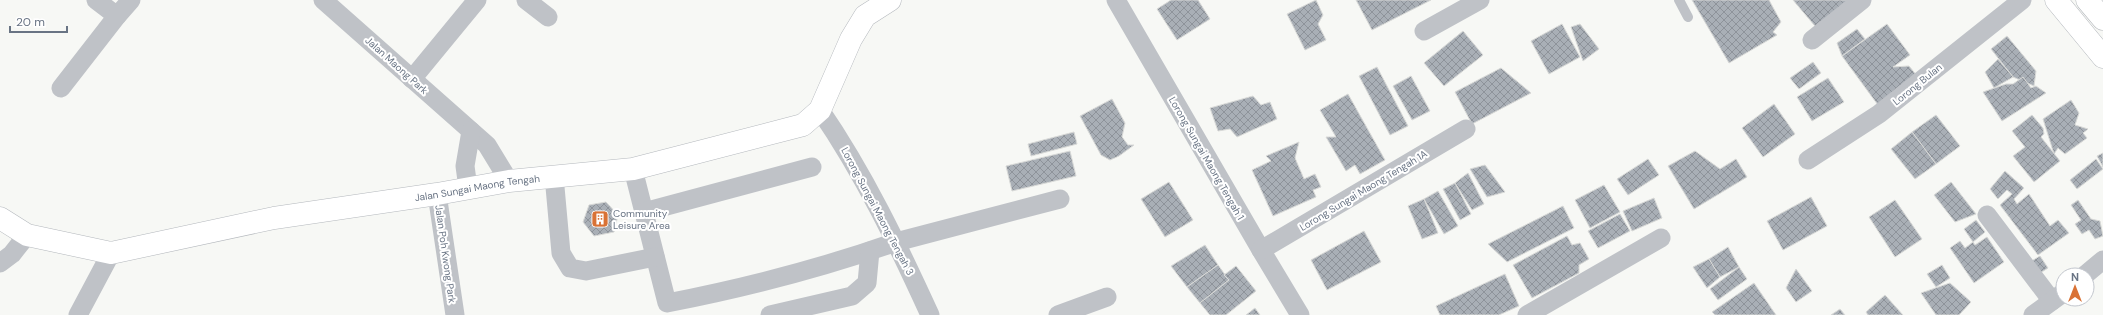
<svg xmlns="http://www.w3.org/2000/svg" width="2103" height="315" viewBox="0 0 2103 315" font-family="'DM Sans',sans-serif">
	<defs>
		<pattern id="building-cross-hatch" width="8" height="8" patternUnits="userSpaceOnUse"><rect width="8" height="8" fill="#a9afb6"/><path d="M0 0l8 8M0 8l8-8" fill="none" stroke="#8e939a"/></pattern>
	</defs>
	<rect width="100%" height="100%" fill="#f7f8f5"/>
	<!-- building -->
	<g fill="url(#building-cross-hatch)" stroke="#d9dad8">
		<path d="M1171,0H1198L1210,19L1177,40L1157,9Z"/>
		<path d="M1316,0L1323,15L1318,24L1326,40L1305,50L1287,14Z"/>
		<path d="M1356,0H1431L1372,30Z"/>
		<path d="M1692,0H1769L1781,22L1773,32L1777,35L1729,63Z"/>
		<path d="M1793,0H1848L1820,32Z"/>
		<path d="M1562,24L1580,57L1549,74L1531,41Z"/>
		<path d="M1580,24L1599,49L1583,61L1571,27Z"/>
		<path d="M1887,24L1910,55L1893,67L1909,66L1918,77L1878,105L1842,56Z"/>
		<path d="M1857,29L1865,39L1842,56L1837,43Z"/>
		<path d="M1463,31L1483,55L1444,86L1424,63Z"/>
		<path d="M2007,36L2036,71L2034,86L2013,77L1991,49Z"/>
		<path d="M1998,59L2013,77L1994,88L1985,72Z"/>
		<path d="M1813,62L1821,73L1799,89L1790,78Z"/>
		<path d="M1377,67L1408,126L1390,135L1359,76Z"/>
		<path d="M1501,68L1531,93L1472,124L1455,92Z"/>
		<path d="M1411,76L1430,111L1412,120L1393,86Z"/>
		<path d="M2023,77L2031,88L2036,86L2046,93L2002,121L1983,92L2006,84H2013Z"/>
		<path d="M1828,78L1844,102L1812,121L1797,97Z"/>
		<path d="M1348,94L1385,160L1360,174L1355,165L1346,171L1326,137H1336L1320,110Z"/>
		<path d="M1253,96L1261,105L1270,102L1277,119L1237,137L1230,129L1218,131L1210,108Z"/>
		<path d="M1112,99L1125,123L1122,137L1128,145H1134L1119,156L1110,160L1101,155L1080,116Z"/>
		<path d="M2071,100L2079,113L2075,125L2088,129L2083,133L2087,138L2065,154L2058,148L2054,154L2043,119Z"/>
		<path d="M1774,104L1795,134L1763,157L1742,128Z"/>
		<path d="M1936,115L1960,146L1936,164L1912,132Z"/>
		<path d="M2032,115L2043,128L2044,134L2041,137L2060,161L2034,182L2013,156L2025,147L2012,131Z"/>
		<path d="M1074,132L1077,144L1031,156L1028,144Z"/>
		<path d="M1912,132L1936,164L1915,179L1891,149Z"/>
		<path d="M1299,142L1295,158L1304,179L1315,174L1321,187L1313,190L1316,197L1273,216L1252,170L1271,161L1266,156Z"/>
		<path d="M1070,151L1076,176L1012,191L1006,166Z"/>
		<path d="M1695,151L1720,169L1736,159L1747,177L1694,209L1668,166Z"/>
		<path d="M2103,153V167L2097,156Z"/>
		<path d="M1648,159L1659,175L1628,195L1617,179Z"/>
		<path d="M2096,159L2103,169L2077,189L2070,180Z"/>
		<path d="M1485,165L1505,192L1487,197L1470,169Z"/>
		<path d="M2005,171L2024,188L2014,199L2017,204L2029,194L2050,226L2058,220L2069,233L2038,255L2000,205L2012,194L2007,190L1998,199L1990,189Z"/>
		<path d="M1468,173L1484,204L1472,210L1455,183Z"/>
		<path d="M1169,182L1193,220L1165,237L1141,199Z"/>
		<path d="M1951,182L1976,214L1955,222L1934,195Z"/>
		<path d="M1455,183L1471,214L1460,220L1443,189Z"/>
		<path d="M1604,185L1620,212L1590,228L1575,200Z"/>
		<path d="M1438,191L1458,226L1444,234L1424,199Z"/>
		<path d="M1811,197L1827,226L1783,250L1767,221Z"/>
		<path d="M1654,198L1662,218L1632,231L1623,211Z"/>
		<path d="M1424,199L1438,233L1422,239L1408,206Z"/>
		<path d="M1895,200L1922,239L1895,257L1869,217Z"/>
		<path d="M2078,200L2091,219L2100,221L2103,236L2095,239L2089,230L2082,234L2075,224L2081,220L2071,205Z"/>
		<path d="M606,202L618,215L614,232L594,236L583,222L589,205Z"/>
		<path d="M1563,206L1574,228L1507,262L1488,244Z"/>
		<path d="M1620,214L1630,231L1598,248L1588,231Z"/>
		<path d="M1976,220L1985,232L1973,242L1964,229Z"/>
		<path d="M1364,231L1381,262L1327,290L1311,260Z"/>
		<path d="M1567,236L1572,245L1580,243L1589,259L1579,265V273L1532,298L1513,265Z"/>
		<path d="M1987,237L2004,262L1974,283L1950,248L1960,241L1965,248L1973,242L1975,245Z"/>
		<path d="M1205,245L1218,265L1187,287L1171,266Z"/>
		<path d="M1728,247L1739,267L1720,277L1709,259Z"/>
		<path d="M2040,256L2048,268L2037,275L2030,262Z"/>
		<path d="M1709,259L1720,277L1707,288L1693,267Z"/>
		<path d="M1218,265L1229,280L1200,303L1187,287Z"/>
		<path d="M1942,265L1950,278L1936,287L1927,274Z"/>
		<path d="M1236,266L1256,291L1226,315H1210L1200,303L1229,280L1224,275Z"/>
		<path d="M1739,267L1747,279L1718,300L1710,289Z"/>
		<path d="M1796,269L1812,291L1796,302L1786,288Z"/>
		<path d="M1505,274L1519,306L1499,315H1440L1436,306Z"/>
		<path d="M1754,283L1776,315H1715L1712,312Z"/>
		<path d="M1950,283L1971,302L1959,315H1936L1921,293Z"/>
		<path d="M1885,295L1903,315H1868L1866,312Z"/>
		<path d="M1255,308L1260,315H1246Z"/>
		<path d="M1840,309L1845,315H1831Z"/>
	</g>
	<g fill="none" stroke-linecap="round" stroke-linejoin="round">
		<!-- secondary casing -->
		<g stroke="#b4b8bd" stroke-width="23">
			<g id="secondary">
				<path d="M2056,0L2103,57"/>
				<path d="M2087,0L2103,19"/>
				<path id="s1" d="M0,218L27,235L111,253L274,218L437,194L509,181L633,169L803,125L820,110L851,39L865,16L890,0"/>
			</g>
		</g>
		<!-- lane -->
		<path stroke="#bfc2c7" stroke-width="10" d="M1679,0L1688,17"/>
		<!-- street -->
		<g stroke="#bfc2c7" stroke-width="19">
			<path d="M96,0L117,16"/>
			<path d="M323,0L487,145L509,181"/>
			<path d="M526,0L548,17"/>
			<path d="M1116,0L1261,250L1300,315"/>
			<path d="M1424,31L1480,0"/>
			<path d="M1812,40L1862,0"/>
			<path d="M412,79L477,0"/>
			<path d="M61,88L117,16L131,0"/>
			<path d="M820,110C864,174 898,245 930,315"/>
			<path d="M1808,160L1879,114L2022,0"/>
			<path d="M633,169L667,303C744,288 822,268 896,242L1060,199"/>
			<path d="M554,176L561,253L570,268L586,271L655,257"/>
			<path d="M468,188L465,166L471,131"/>
			<path d="M437,194L455,315"/>
			<path d="M644,212L812,167"/>
			<path d="M1987,215L2052,301"/>
			<path d="M1261,250L1466,129"/>
			<path d="M0,263L12,254L27,235"/>
			<path d="M2085,275L2103,260"/>
			<path d="M78,315L111,253"/>
			<path d="M770,315L852,296L867,283L870,251"/>
			<path d="M1058,315L1107,297"/>
			<path d="M1527,315L1661,238"/>
			<path d="M2033,315L2063,293"/>
		</g>
		<!-- secondary -->
		<use href="#secondary" stroke="#fff" stroke-width="22"/>
	</g>
	<!-- icons -->
	<defs>
		<g id="building-square" transform="scale(0.9)"><rect x="-9" y="-9" width="18" height="18" rx="4" fill="#d97235" stroke="#fff"/><path d="M-4-6H4V6H1V3H-1V6H-4ZM-2.5-4.3h1.7v1.8h-1.7ZM.8-4.3h1.7v1.8H.8ZM-2.5-1h1.7V.8h-1.7ZM.8-1h1.7V.8H.8Z" fill="#fff"/></g>
	</defs>
	<g fill-rule="evenodd">
		<use href="#building-square" x="600" y="219"/>
	</g>
	<g text-anchor="middle" stroke-width="4" stroke-linejoin="round" paint-order="stroke">
		<!-- street labels -->
		<g font-size="10" fill="#697484" stroke="#fff">
			<text transform="translate(397 65) rotate(42)" y="4">Jalan Maong Park</text>
			<text transform="translate(1917 84) rotate(-39)" y="4">Lorong Bulan</text>
			<text transform="translate(1207 158) rotate(60)" y="4">Lorong Sungai Maong Tengah 1</text>
			<text dy="4" stroke="none"><textPath href="#s1" startOffset="490">Jalan Sungai Maong Tengah</textPath></text>
			<text transform="translate(1363 190) rotate(-31)" y="4">Lorong Sungai Maong Tengah 1A</text>
			<text transform="translate(878 211) rotate(62)" y="4">Lorong Sungai Maong Tengah 3</text>
			<text transform="translate(446 254) rotate(82)" y="4">Jalan Poh Kwong Park</text>
		</g>
		<!-- poi labels -->
		<g font-size="10" fill="#697484" stroke="#fff" text-anchor="start">
			<text x="613" y="217">Community<tspan x="613" dy="12">Leisure Area</tspan></text>
		</g>
	</g>
	<!-- north arrow -->
	<g transform="translate(2075 287)"><circle r="19" fill="#ffffff" stroke="#c3c7ce"/>
	<path d="M0-3L7 15L0 10L-7 15Z" fill="#d97235"/>
	<text y="-6" font-size="11" font-weight="bold" text-anchor="middle" fill="#697484">N</text>
	</g>
	<!-- scale -->
	<path d="M10 26v6h57v-6" fill="none" stroke="#697484" stroke-width="2"/>
	<text x="16" y="26" font-size="12" fill="#697484" stroke="#ffffff" stroke-width="3" paint-order="stroke">20 m</text>
</svg>
